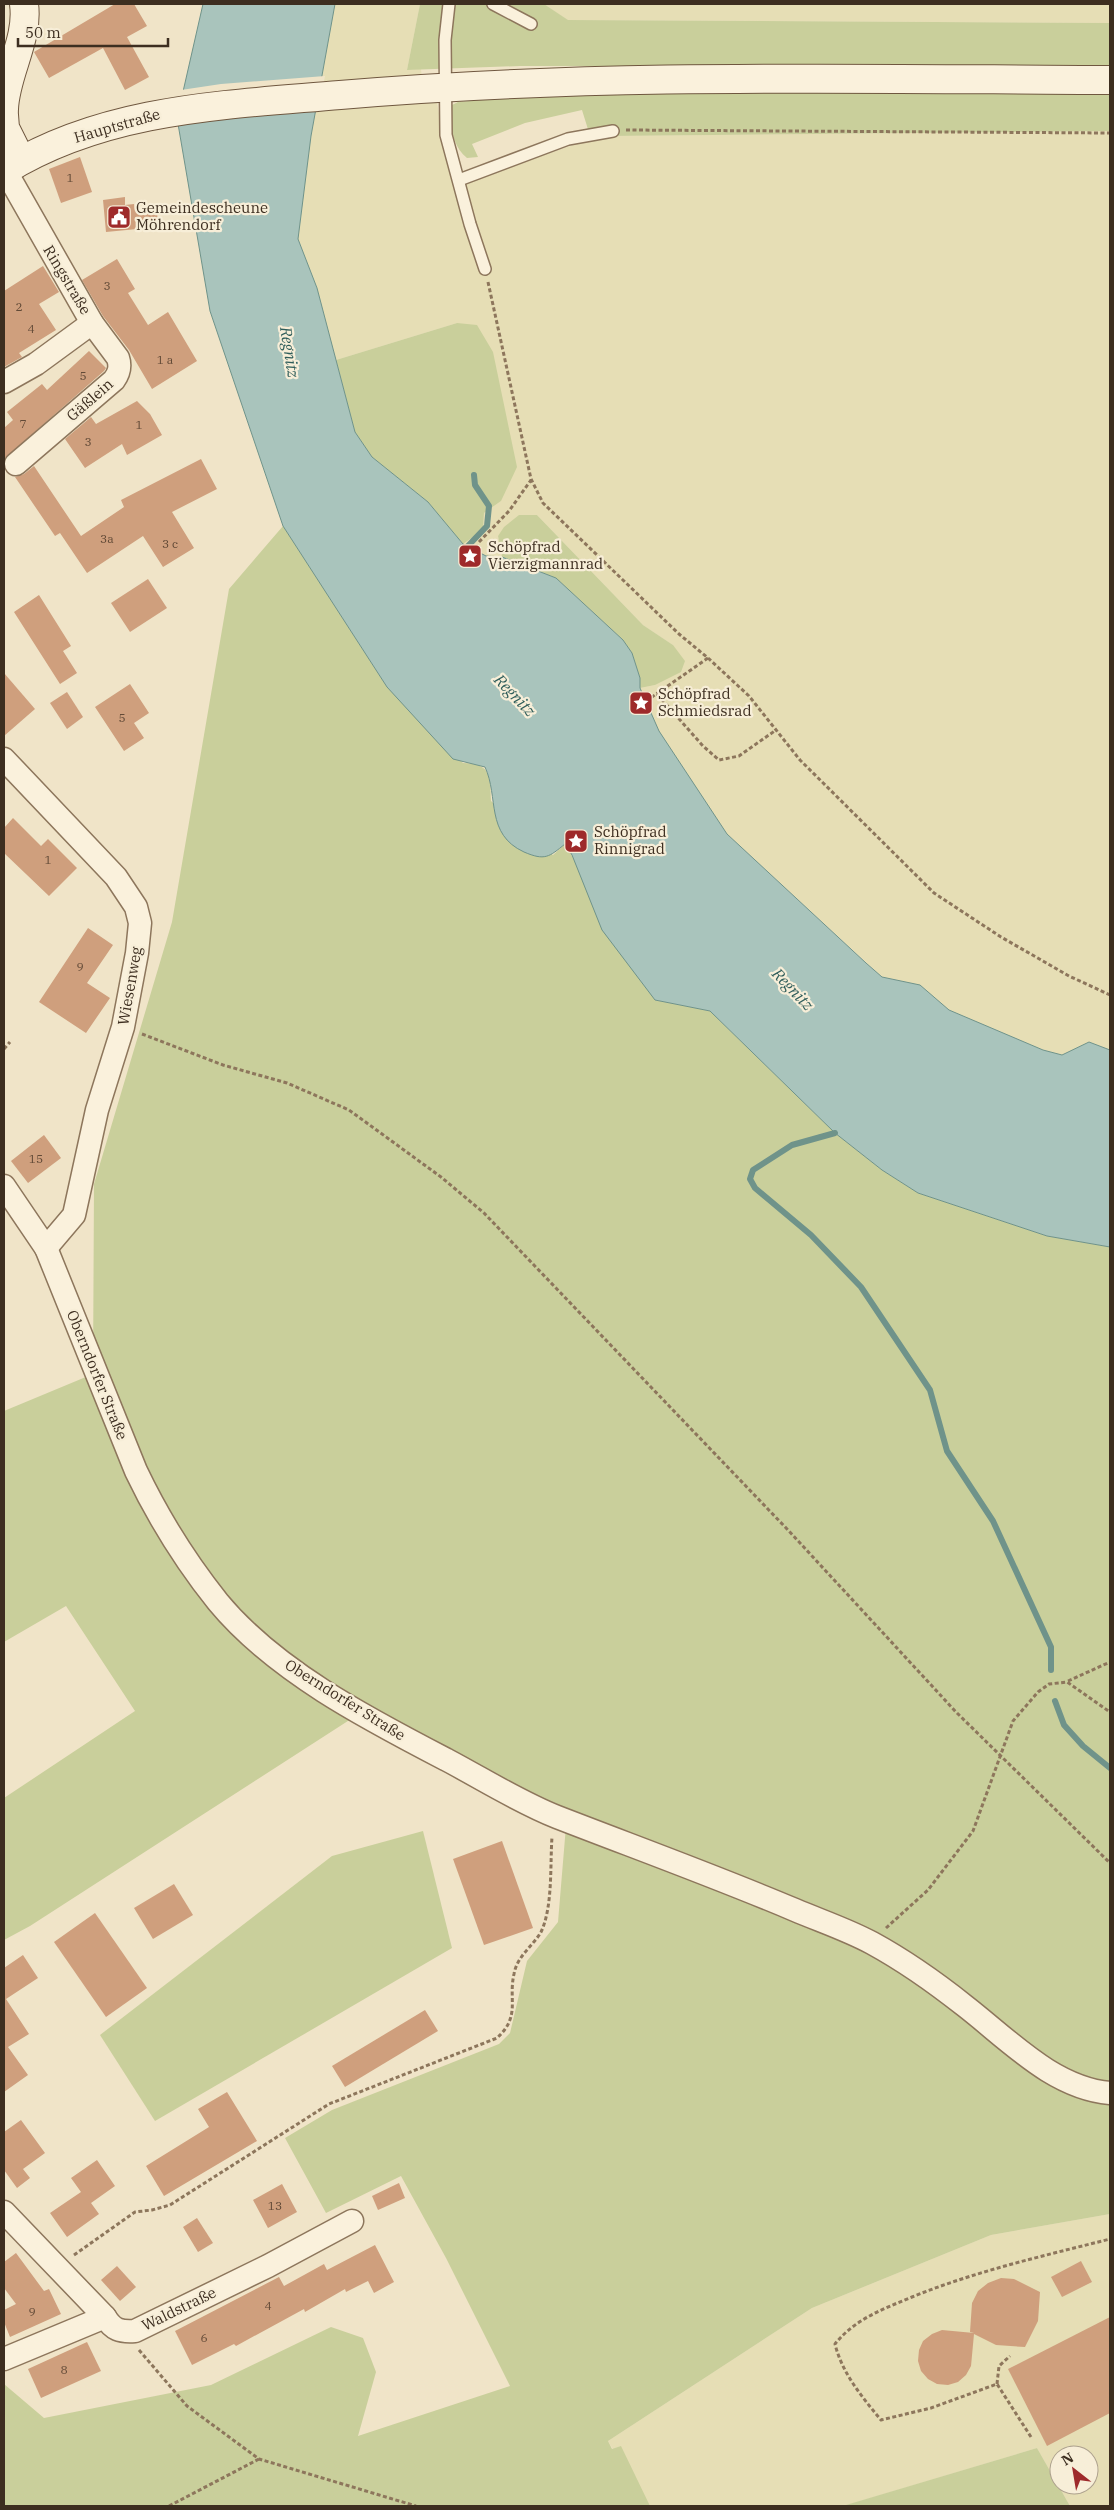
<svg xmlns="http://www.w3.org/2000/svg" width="1114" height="2510" viewBox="0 0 1114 2510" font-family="'IBM Plex Serif',serif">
	<rect width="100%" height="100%" fill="#f0e4c8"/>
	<!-- farmland -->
	<g fill="#e6deb5" fill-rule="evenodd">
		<path d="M335,4H420L407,70L421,69L424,101L437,103L453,186L591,139L610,136L1110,131V1050L1089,1042L1062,1055L1043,1050L949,1010L920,985L882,977L727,834L659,731L640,688L655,685L673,645L643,625L537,515L498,536L502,557L486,556L463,544L483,530L484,513L501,501L457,323L336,360L317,288L298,239L311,136Z"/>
		<path d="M544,4H1110V23L567,20Z"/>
		<path d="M1110,2214V2506H1070L1037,2448L844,2506H647L608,2441L812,2308L991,2235ZM1059,2455H1089V2485H1059Z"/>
	</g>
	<!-- green -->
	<g fill="#c9cf9b">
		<path d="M420,4H544L568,20L1110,23V131L610,136L591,139L582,110L525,123L472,144L478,157L467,158C452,146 449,123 452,105L458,102L546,94L904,92L697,66H520L407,70Z"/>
		<path d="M457,323L477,325L493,352L517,467L501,501L484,513L483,530L463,544L428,502L372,457L355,432L336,360Z"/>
		<path d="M519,515H537L643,625L673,645L685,661L681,672L655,685L640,688V678L632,653L623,640L556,578L502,557L498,536L504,527Z"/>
		<path d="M283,526L387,687L463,763C492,764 490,776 491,801L553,855L565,844L655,1000L710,1011L835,1133L882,1170L918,1193L1047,1236L1110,1247V2214L991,2235L812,2308L608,2441L612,2449L621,2446L650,2506H4V2384L44,2418L211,2385L331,2327L363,2338L376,2372L358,2436L510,2386L446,2258L401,2176L326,2213L285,2138L332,2110L499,2044L510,2033L527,1961L558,1922L567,1814L351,1719L30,1926L4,1940V1798L135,1711L66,1606L4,1642V1411L93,1374L94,1184L172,922L229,589Z"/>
		<path d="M423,1831L452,1948L155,2121L100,2035L332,1856Z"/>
		<path d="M1037,2448L1070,2506H844L846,2505Z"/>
	</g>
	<!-- water -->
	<path fill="#a9c4bc" stroke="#6f938a" d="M203,4H335L311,136L298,239L317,288L355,432L372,457L428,502L463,544L486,556L502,557L556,578L623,640L632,653L640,678V688L659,731L727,834L866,963L882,977L920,985L949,1010L1043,1050L1062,1055L1089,1042L1110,1050V1247L1047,1236L918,1193L882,1170L835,1133L710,1011L655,1000L602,930L572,855L565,844C549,857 545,861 524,852C485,834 499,797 485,767L453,759L387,687L283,526L210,311L177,118Z"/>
	<!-- pier -->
	<path fill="#f0e4c8" d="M325,76L319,109L175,118L181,90L221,84Z"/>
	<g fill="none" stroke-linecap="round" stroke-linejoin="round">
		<!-- stream -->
		<g stroke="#6f938a" stroke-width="6">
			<path d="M466,548L487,526L489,506L475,485L474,475"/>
			<path d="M835,1133L792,1145L753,1170L750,1179L755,1188L811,1235L861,1287L930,1390L947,1451L993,1521L1051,1647V1670"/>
			<path d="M1055,1701L1064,1725L1083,1746L1110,1768"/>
		</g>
	</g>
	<!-- building -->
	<g fill="#cf9f7d">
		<path d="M115,4H134L147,26L127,37L149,77L125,90L103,48L49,78L34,52Z"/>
		<path d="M80,157L92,192L61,203L49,169Z"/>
		<path d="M125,197V205L134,204L135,211L157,209L158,227L106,232L103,200Z"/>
		<path d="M117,259L135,289L128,293L148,325L168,312L197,361L152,389L129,350L103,316L82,280Z"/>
		<path d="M43,266L59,292L39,304L56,330L19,353L22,357L4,367V291Z"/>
		<path d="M89,351L106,368L104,371L4,459V428L13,420L7,412L42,384L47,390Z"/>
		<path d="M137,401L150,414L162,435L127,455L122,444L85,468L65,439L91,417L96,424Z"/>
		<path d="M201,459L217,489L172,512L194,548L163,567L143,536L87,573L60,533L55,536L15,477L24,474L34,466L81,536L124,507L121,500Z"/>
		<path d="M148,579L167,608L130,632L111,603Z"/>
		<path d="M39,595L71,646L63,651L77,673L60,684L14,612Z"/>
		<path d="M4,673L35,709L4,736Z"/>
		<path d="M130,684L149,713L134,723L144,738L124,751L95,707Z"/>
		<path d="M67,692L83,717L67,729L50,703Z"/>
		<path d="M13,818L41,846L48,839L77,868L49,896L4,853V828Z"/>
		<path d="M88,928L113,945L87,983L110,998L86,1033L39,1002Z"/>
		<path d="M44,1135L61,1158L28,1183L11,1161Z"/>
		<path d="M502,1841L533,1928L484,1945L453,1859Z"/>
		<path d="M174,1884L193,1915L153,1939L134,1908Z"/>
		<path d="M95,1913L147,1988L106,2017L54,1942Z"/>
		<path d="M23,1955L38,1978L6,1999L29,2034L8,2047L28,2075L4,2092V1968Z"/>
		<path d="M425,2010L438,2031L345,2087L332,2066Z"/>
		<path d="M227,2092L257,2141L164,2196L146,2166L209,2127L198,2109Z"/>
		<path d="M21,2120L45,2153L23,2169L30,2178L17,2188L4,2170V2132Z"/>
		<path d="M97,2160L115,2186L91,2203L99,2214L67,2237L50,2213L81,2192L71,2178Z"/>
		<path d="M399,2183L405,2198L378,2210L372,2196Z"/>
		<path d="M282,2184L297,2212L268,2228L253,2200Z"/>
		<path d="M197,2218L213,2243L198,2252L183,2227Z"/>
		<path d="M375,2245L394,2282L374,2293L368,2281L346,2292L345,2289L305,2312L304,2309L236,2346L234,2344L192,2365L175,2331L279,2277L284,2286L324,2264L327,2270Z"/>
		<path d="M16,2253L44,2291L49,2289L61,2314L10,2337L4,2322V2310L16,2304L4,2288V2262Z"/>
		<path d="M1081,2261L1092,2282L1062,2297L1051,2277Z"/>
		<path d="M117,2266L136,2287L120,2301L101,2280Z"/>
		<path d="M1001,2278L1014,2279L1040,2292L1038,2321L1025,2347L996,2345L974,2334L971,2366L966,2375L958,2382L948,2385L937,2384L928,2379L921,2371L918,2361L919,2350L923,2341L932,2334L942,2330L974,2333L970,2332L972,2303L978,2291L988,2283Z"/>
		<path d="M1110,2317V2413L1047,2446L1008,2369Z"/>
		<path d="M87,2342L101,2371L41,2398L28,2369Z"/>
	</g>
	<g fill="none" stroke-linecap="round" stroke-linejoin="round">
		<!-- lane casing -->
		<g stroke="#8d765c" stroke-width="14">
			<g id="lane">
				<path d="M449,4L445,40L446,135L470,224L485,269"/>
				<path d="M493,4L531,24"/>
				<path d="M459,180L568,139L613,131"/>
			</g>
		</g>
		<!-- street casing -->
		<g stroke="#8d765c" stroke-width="25">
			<g id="street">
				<path d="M5,170L92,323L118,358C121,367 119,373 114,380L16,464"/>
				<path d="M4,382L36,364L92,323"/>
				<path d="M4,759L116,877L136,907L140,923L137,953L123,1027L97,1110L74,1215L46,1248"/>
				<path d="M4,1186L46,1248L136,1471C158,1517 186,1562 218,1602C275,1671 368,1719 447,1760C483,1779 519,1802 557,1817C637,1848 717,1877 795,1910C821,1921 848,1930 872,1943C905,1961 936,1983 965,2006C1009,2040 1053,2088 1110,2093"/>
				<path d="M4,2212L105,2317"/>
				<path d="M4,2359L105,2317C113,2330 120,2332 135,2331L268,2266L352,2221"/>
			</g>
		</g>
		<!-- secondary casing -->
		<g stroke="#6f573f" stroke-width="30">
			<g id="secondary">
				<path d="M4,109C5,74 29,40 24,4"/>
				<path d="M4,115L5,128L21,160"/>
				<path d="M4,171C105,108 225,105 340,95C596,73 854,79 1110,80"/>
			</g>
		</g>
		<!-- path -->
		<g stroke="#8d765c" stroke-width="3" stroke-dasharray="4 2.5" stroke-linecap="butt">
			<path d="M626,130L1110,133"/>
			<path d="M488,282L531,479L543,503L679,634L708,658L649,699"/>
			<path d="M479,542L509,511L531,480"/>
			<path d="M708,658L749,696L800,760L934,893L1001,937L1069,976L1110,995"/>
			<path d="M657,694L703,746L719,760L739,756L776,730"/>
			<path d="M142,1034L223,1065L287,1083L349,1110L441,1177L484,1213L788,1530L956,1712L1110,1863"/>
			<path d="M4,1049L10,1042"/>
			<path d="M1068,1681L1110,1662"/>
			<path d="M886,1928L928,1890L973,1831L1013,1721L1038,1692L1049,1684L1067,1682L1110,1712"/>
			<path d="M74,2255L135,2212L152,2210L170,2205L329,2104L497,2038C521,2016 508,2000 514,1974C517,1956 533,1946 541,1932C553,1907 550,1864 552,1837"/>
			<path d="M139,2350L187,2406L259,2459L416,2506"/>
			<path d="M997,2384L999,2366L1010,2356"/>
			<path d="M1031,2437L997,2384L931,2408L881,2420C862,2397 842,2373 835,2344C855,2319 883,2309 912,2297C976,2271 1043,2256 1110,2239"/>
			<path d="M169,2506L259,2459"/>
		</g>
		<!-- lane -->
		<use href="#lane" stroke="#faf1dc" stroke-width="11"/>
		<!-- street -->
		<use href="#street" stroke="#faf1dc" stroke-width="22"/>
		<!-- secondary -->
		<use href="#secondary" stroke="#faf1dc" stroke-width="28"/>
	</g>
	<!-- icons -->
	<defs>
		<g id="civic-square" transform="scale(1.25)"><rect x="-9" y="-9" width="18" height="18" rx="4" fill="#9e2a2b" stroke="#f7eed8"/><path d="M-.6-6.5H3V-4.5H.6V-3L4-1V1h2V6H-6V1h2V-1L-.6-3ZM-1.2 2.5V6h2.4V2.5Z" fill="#fff"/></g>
		<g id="sight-square" transform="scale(1.25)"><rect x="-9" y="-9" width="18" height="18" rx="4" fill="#9e2a2b" stroke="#f7eed8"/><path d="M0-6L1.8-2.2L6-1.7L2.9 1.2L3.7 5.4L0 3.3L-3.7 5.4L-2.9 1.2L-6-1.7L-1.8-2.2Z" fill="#fff"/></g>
	</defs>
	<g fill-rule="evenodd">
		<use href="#civic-square" x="119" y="217"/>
		<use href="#sight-square" x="470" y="556"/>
		<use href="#sight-square" x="641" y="703"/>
		<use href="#sight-square" x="576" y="841"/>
	</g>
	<g text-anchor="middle" stroke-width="4.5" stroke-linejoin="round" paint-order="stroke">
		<!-- number labels -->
		<g font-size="12" fill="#624a37">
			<text x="70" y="182">1</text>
			<text x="107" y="290">3</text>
			<text x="19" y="311">2</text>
			<text x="31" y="333">4</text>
			<text x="165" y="364">1 a</text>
			<text x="83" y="380">5</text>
			<text x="23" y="428">7</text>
			<text x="139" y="429">1</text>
			<text x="88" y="446">3</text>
			<text x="107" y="543">3a</text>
			<text x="170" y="548">3 c</text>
			<text x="122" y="722">5</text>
			<text x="48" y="864">1</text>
			<text x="80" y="971">9</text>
			<text x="36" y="1163">15</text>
			<text x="275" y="2210">13</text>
			<text x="268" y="2310">4</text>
			<text x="32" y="2316">9</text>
			<text x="204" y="2342">6</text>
			<text x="64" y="2374">8</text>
		</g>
		<!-- street labels -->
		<g font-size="15" fill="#3d2e20" stroke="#f7eed8">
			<text transform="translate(117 126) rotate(-16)" y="5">Hauptstraße</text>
			<text transform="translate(67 280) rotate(59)" y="5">Ringstraße</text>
			<text transform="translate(90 400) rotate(-41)" y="5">Gäßlein</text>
			<text transform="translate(130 986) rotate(-80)" y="5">Wiesenweg</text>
			<text transform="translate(97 1375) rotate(68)" y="5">Oberndorfer Straße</text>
			<text transform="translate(345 1700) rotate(32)" y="5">Oberndorfer Straße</text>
			<text transform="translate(179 2309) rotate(-26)" y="5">Waldstraße</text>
		</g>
		<!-- poi labels -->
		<g font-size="15" fill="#3d2e20" stroke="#f7eed8" text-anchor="start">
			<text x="136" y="213">Gemeindescheune<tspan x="136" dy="17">Möhrendorf</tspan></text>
			<text x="488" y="552">Schöpfrad<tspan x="488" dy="17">Vierzigmannrad</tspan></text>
			<text x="658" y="699">Schöpfrad<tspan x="658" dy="17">Schmiedsrad</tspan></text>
			<text x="594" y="837">Schöpfrad<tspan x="594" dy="17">Rinnigrad</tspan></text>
		</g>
		<!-- water labels -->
		<g font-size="16" font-style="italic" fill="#2f5d5a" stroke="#f7eed8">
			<text transform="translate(290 352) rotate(81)" y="6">Regnitz</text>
			<text transform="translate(515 695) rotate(46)" y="6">Regnitz</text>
			<text transform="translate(793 989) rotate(46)" y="6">Regnitz</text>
		</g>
	</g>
	<!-- border -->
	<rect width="1114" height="2510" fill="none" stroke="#3d2e20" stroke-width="10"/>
	<!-- north arrow -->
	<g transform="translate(1074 2470) rotate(329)"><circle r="24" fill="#f7eed8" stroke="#ada18e"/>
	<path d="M0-4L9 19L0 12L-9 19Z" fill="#9e2a2b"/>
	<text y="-8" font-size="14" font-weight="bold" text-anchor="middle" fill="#3d2e20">N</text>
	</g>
	<!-- scale -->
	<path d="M18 38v8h150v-8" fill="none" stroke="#3d2e20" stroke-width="2.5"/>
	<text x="25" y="38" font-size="15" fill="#3d2e20" stroke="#f7eed8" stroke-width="4" paint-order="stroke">50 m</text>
</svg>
